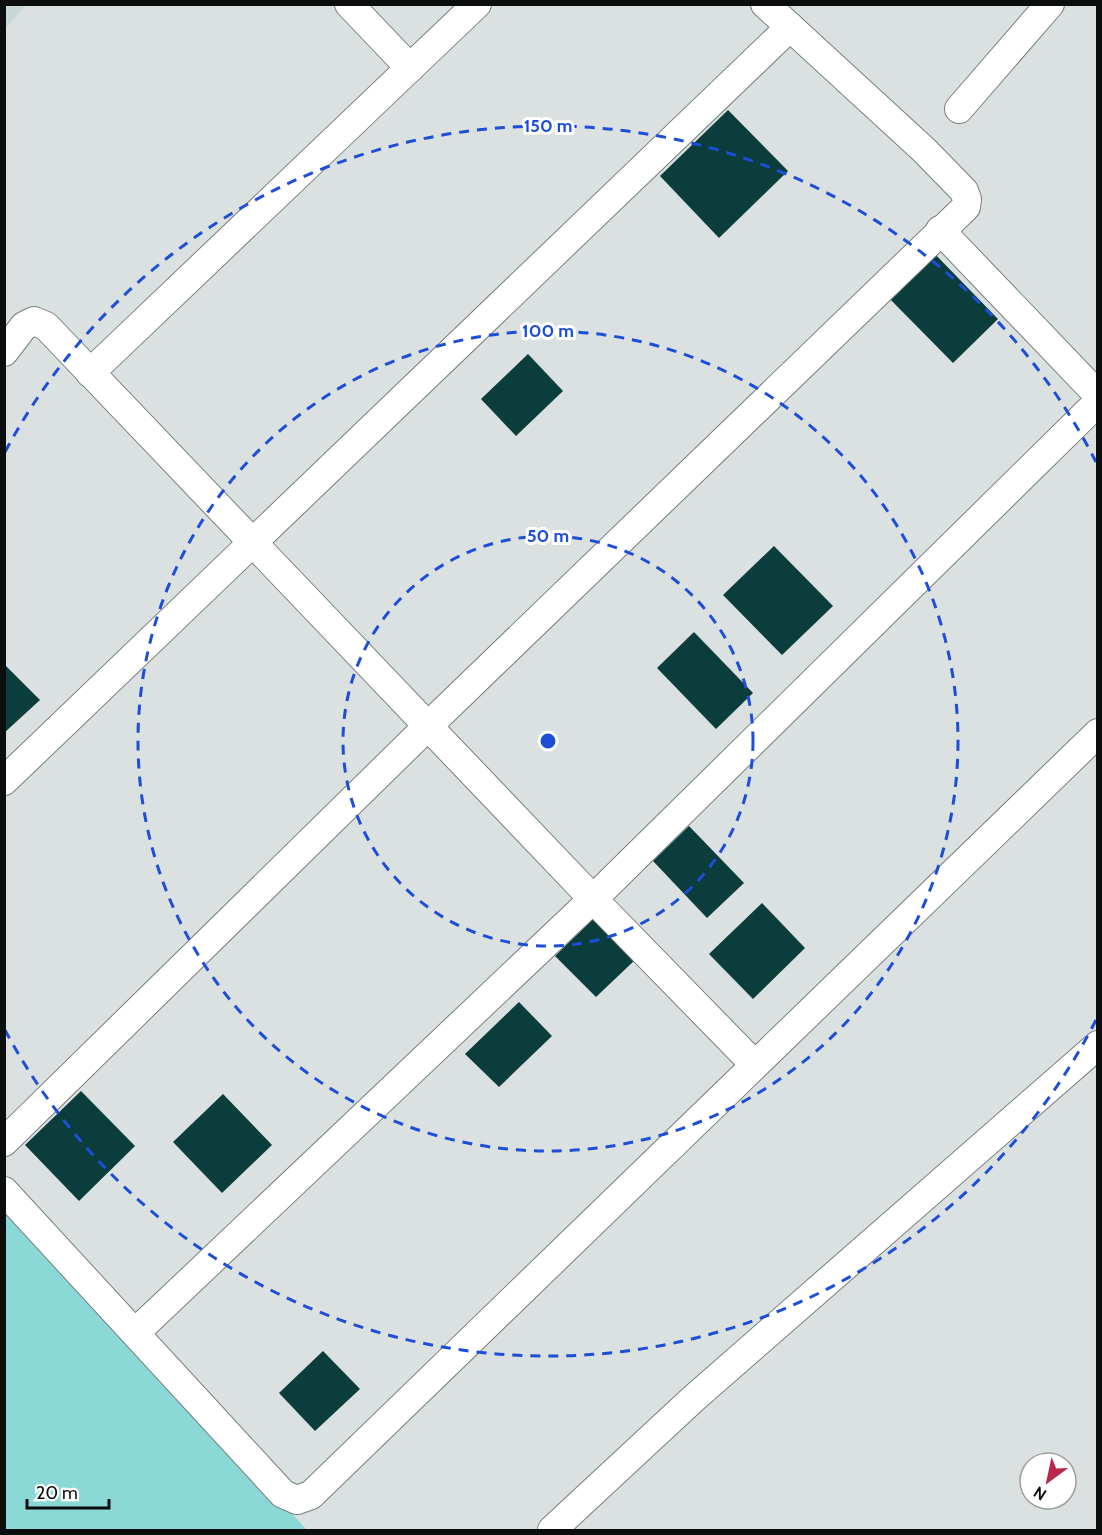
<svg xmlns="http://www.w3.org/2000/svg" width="1102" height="1535" viewBox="0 0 1102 1535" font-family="Cabin,sans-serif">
	<rect width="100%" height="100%" fill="#dbe0e0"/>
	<!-- built -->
	<path fill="#c9d8d7" d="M5,4L27,5L5,28L4,5Z"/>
	<!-- green -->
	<path fill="#8ad9d6" d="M5,1202L307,1530H5Z"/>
	<!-- building -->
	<g fill="#0a3d3c">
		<path d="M728,110L788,171L719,238L660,176Z"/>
		<path d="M931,250L998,319L953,363L885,294Z"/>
		<path d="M528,354L563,391L516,436L481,399Z"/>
		<path d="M774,546L833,606L782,655L723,595Z"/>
		<path d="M694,632L753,693L716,729L657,668Z"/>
		<path d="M4,664L40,700L4,733Z"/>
		<path d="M689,826L744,883L707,918L653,861Z"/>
		<path d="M762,903L805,948L753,999L709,954Z"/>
		<path d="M595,917L636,959L596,997L555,956Z"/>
		<path d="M519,1002L552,1036L499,1087L465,1054Z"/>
		<path d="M81,1091L135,1146L79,1201L25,1145Z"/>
		<path d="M223,1094L272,1145L222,1193L173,1142Z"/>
		<path d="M323,1351L360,1389L315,1431L279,1393Z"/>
	</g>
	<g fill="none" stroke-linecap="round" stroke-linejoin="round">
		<!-- minor casing -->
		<g stroke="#797e7e" stroke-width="30">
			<g id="minor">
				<path d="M349,4L410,68"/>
				<path d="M959,109L1050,4"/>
				<path d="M940,230L1098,395"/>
				<path d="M4,352L24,326L34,321L46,326L593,899L754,1064"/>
				<path d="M90,373L477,4"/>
				<path d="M4,781L790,27"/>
				<path d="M4,1142L428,726L966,207L967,199L964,191L924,150L765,4"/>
				<path d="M4,1191L283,1494L297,1500L311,1495L1098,733"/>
				<path d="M136,1332L593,899L1098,402"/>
				<path d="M552,1530L693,1399L1098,1045"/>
			</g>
		</g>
		<!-- minor -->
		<use href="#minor" stroke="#fff" stroke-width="28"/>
	</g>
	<!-- distance rings -->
	<g fill="none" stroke="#1d4ed8" stroke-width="3" stroke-dasharray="10 8">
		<circle cx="548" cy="741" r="205"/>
		<circle cx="548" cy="741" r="410"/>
		<path d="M1096 1020A615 615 0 0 1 5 1030M5 452A615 615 0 0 1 1096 462"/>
	</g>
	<circle cx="548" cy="741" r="9" fill="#1d4ed8" stroke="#fff" stroke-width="3"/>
	<g font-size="18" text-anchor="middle" font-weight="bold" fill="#1d4ed8" stroke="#fff" stroke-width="6" stroke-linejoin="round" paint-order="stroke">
		<text x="548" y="132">150 m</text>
		<text x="548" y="337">100 m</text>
		<text x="548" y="542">50 m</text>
	</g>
	<!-- border -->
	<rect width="1102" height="1535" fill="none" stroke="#0c0d0d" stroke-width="12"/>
	<!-- north arrow -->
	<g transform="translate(1048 1481) rotate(213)"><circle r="28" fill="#ffffff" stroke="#9e9e9e" stroke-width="1.5"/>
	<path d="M0-4.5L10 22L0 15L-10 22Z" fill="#b9284c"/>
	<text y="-9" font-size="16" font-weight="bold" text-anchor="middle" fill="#0c0d0d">N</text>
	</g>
	<!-- scale -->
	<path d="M27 1499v9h82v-9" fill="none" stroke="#0c0d0d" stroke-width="3"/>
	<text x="36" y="1499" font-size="18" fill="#0c0d0d" stroke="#ffffff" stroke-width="4.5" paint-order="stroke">20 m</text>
</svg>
